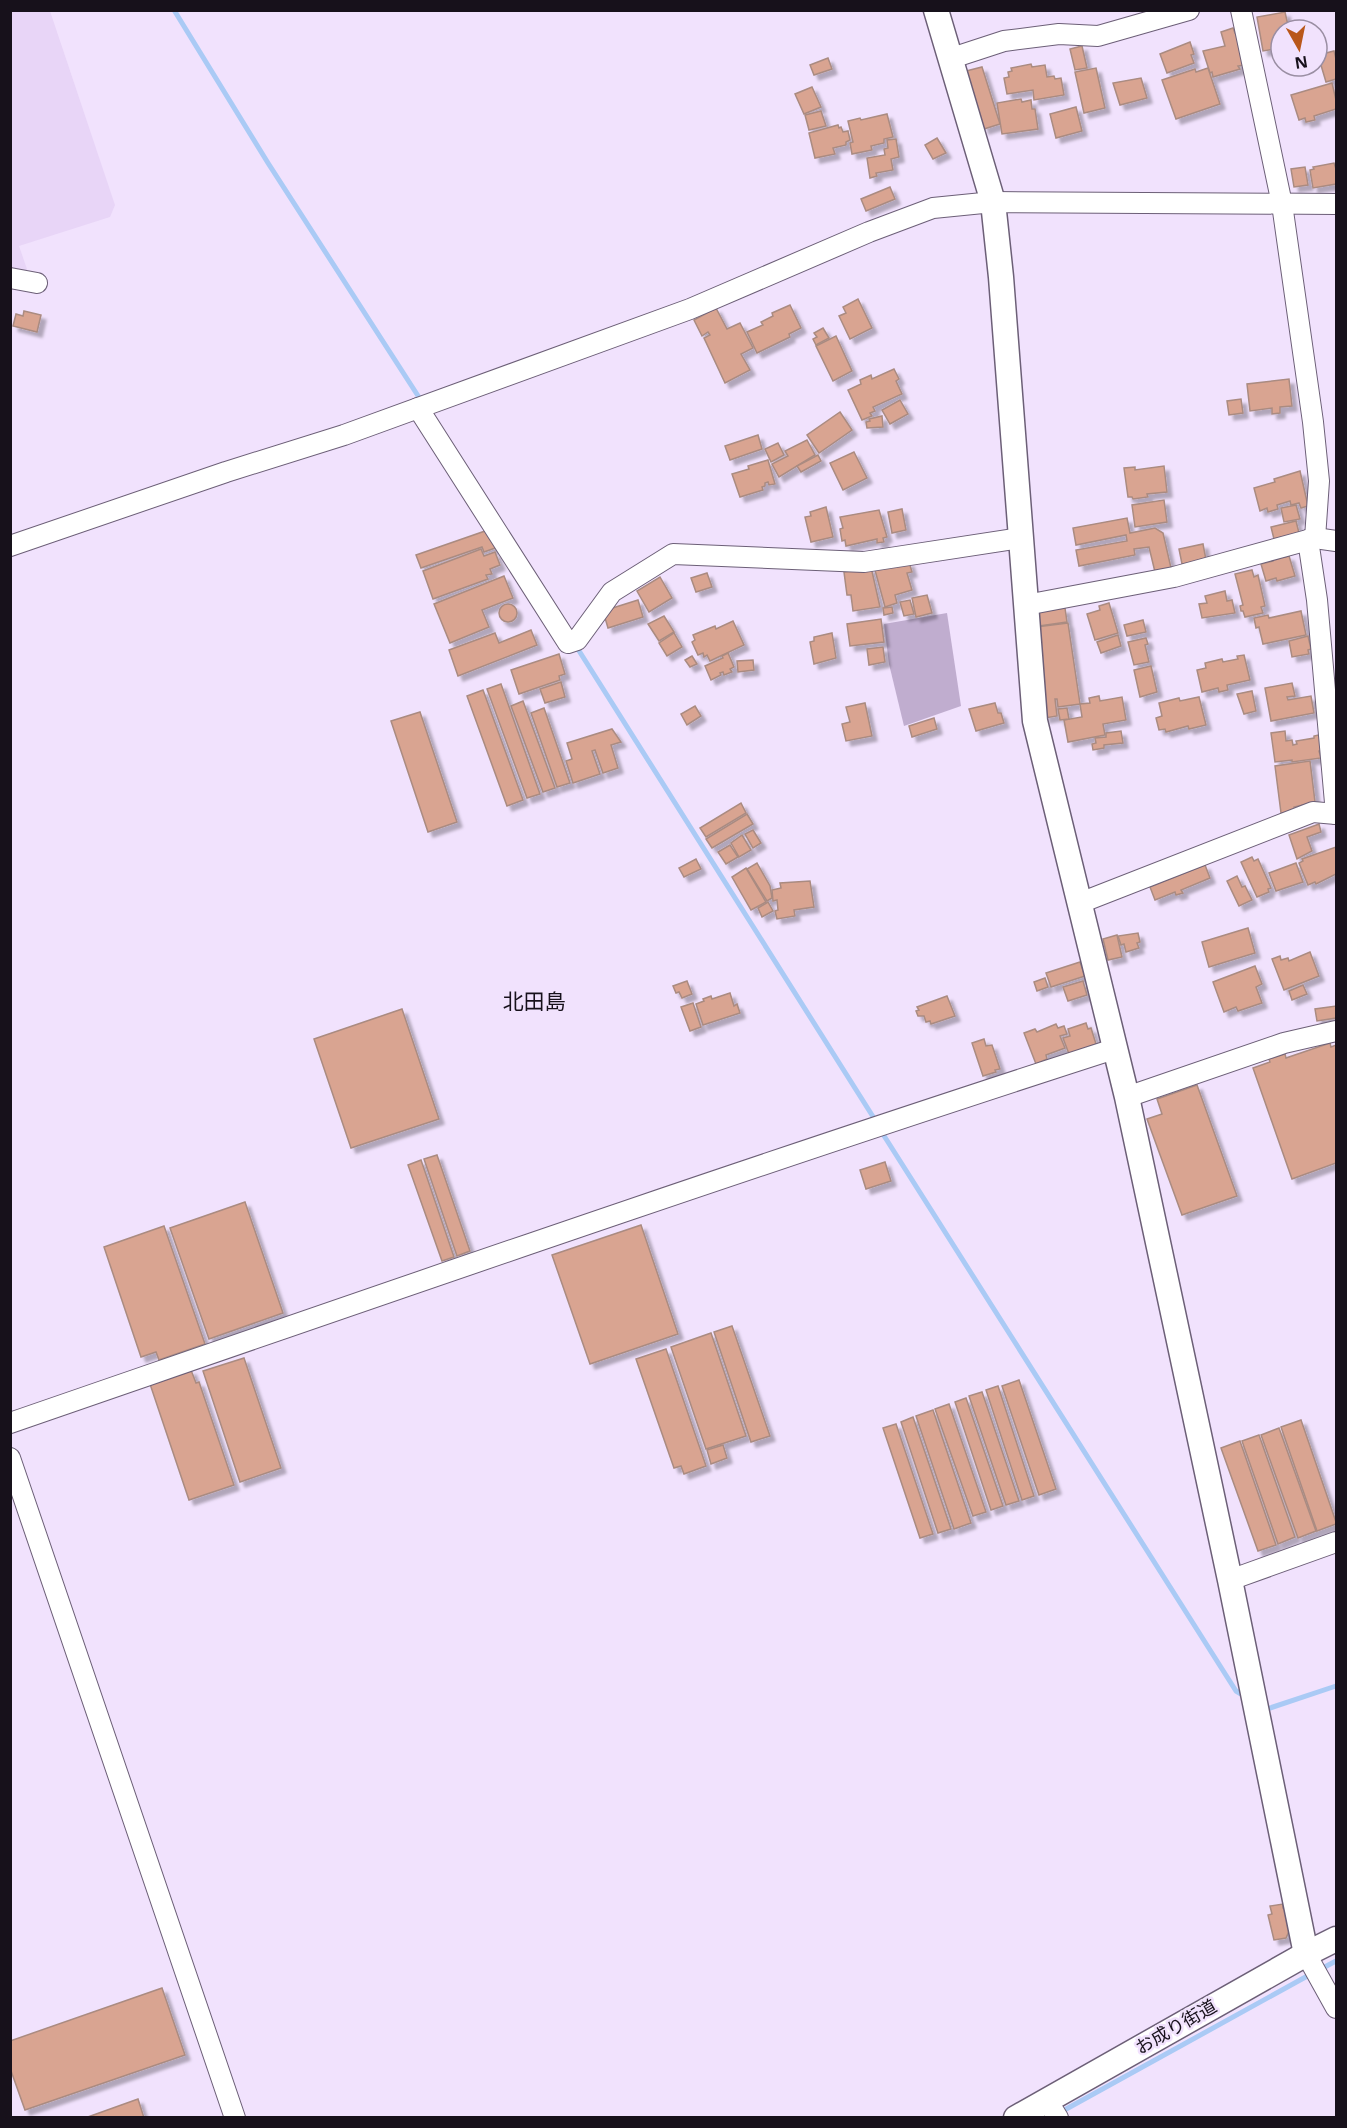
<svg xmlns="http://www.w3.org/2000/svg" width="1347" height="2128" viewBox="0 0 1347 2128" font-family="'Open Sans','Noto Sans JP',sans-serif">
	<defs>
		<filter id="shadow"><feDropShadow dx="5" dy="5" stdDeviation="1.5" flood-color="#0004"/></filter>
	</defs>
	<rect width="100%" height="100%" fill="#f1e2fd"/>
	<!-- built -->
	<path fill="#e8d5f7" d="M10,11H50L115,205L110,217L19,246L27,269L25,276L11,273Z"/>
	<!-- green -->
	<path fill="#c0adcf" d="M947,613L961,706L904,726L889,664L884,624Z"/>
	<g fill="none" stroke-linecap="round" stroke-linejoin="round">
		<!-- stream -->
		<g stroke="#aacaf5" stroke-width="5">
			<path d="M174,10L268,163L422,402"/>
			<path d="M576,646L877,1123"/>
			<path d="M881,1131L1236,1691L1246,1697"/>
			<path d="M1264,1708L1267,1709L1336,1686"/>
			<path d="M1319,1970L1336,1961"/>
			<path d="M1059,2113L1311,1974"/>
		</g>
	</g>
	<!-- building -->
	<g fill="#d9a491" stroke="#aa8b81" stroke-width="1.5" filter="url(#shadow)">
		<path d="M1285,12L1289,30H1281V48L1263,51L1257,17Z"/>
		<path d="M1233,28L1235,33L1237,32L1245,65L1238,66L1240,69L1213,77L1212,72L1210,73L1203,51L1225,46L1221,32Z"/>
		<path d="M1190,42L1194,54L1191,55L1194,63L1167,73L1160,54Z"/>
		<path d="M1082,46L1087,68L1075,70L1070,49Z"/>
		<path d="M1334,51L1336,59V79L1326,82L1318,55Z"/>
		<path d="M828,58L832,69L814,75L810,65Z"/>
		<path d="M1031,64L1032,67L1045,65L1047,77L1054,76L1055,79L1061,78L1064,95L1034,100L1033,90L1007,94L1004,78L1009,77L1008,72L1012,71L1011,68Z"/>
		<path d="M982,67L1000,124L984,129L966,71Z"/>
		<path d="M1096,68L1105,108L1084,113L1075,72Z"/>
		<path d="M1208,68L1220,104L1176,119L1162,80L1195,69L1196,72Z"/>
		<path d="M1141,78L1147,98L1120,105L1113,83Z"/>
		<path d="M1332,83L1336,100V109L1314,116L1315,120L1306,122L1305,118L1299,120L1291,95Z"/>
		<path d="M812,87L821,107L804,114L795,94Z"/>
		<path d="M1021,99L1022,102L1031,100L1032,109H1035L1038,129L1002,134L997,103Z"/>
		<path d="M1076,107L1082,131L1056,138L1050,114Z"/>
		<path d="M821,111L826,126L809,130L805,115Z"/>
		<path d="M887,114L893,137L884,139V143L871,146L872,150L852,154L850,143L853,142L848,121L860,118L861,120Z"/>
		<path d="M838,125L839,128L841,127L843,132L848,131L850,140L846,142V145L833,148L835,154L815,158L809,133Z"/>
		<path d="M937,138L946,153L933,159L925,145Z"/>
		<path d="M896,139L899,157L891,159L893,170L876,173L877,176L870,178L867,158L885,155L884,149L888,148L887,140Z"/>
		<path d="M1334,163L1336,169V184L1313,188L1310,170L1314,169L1313,167Z"/>
		<path d="M1305,167L1308,185L1294,187L1291,169Z"/>
		<path d="M890,187L895,199L866,211L861,199Z"/>
		<path d="M858,299L872,328L850,339L839,316L846,313L843,307Z"/>
		<path d="M790,305L801,328L789,334L790,337L757,353L747,332L763,325L761,322L773,316L772,313Z"/>
		<path d="M716,308L727,329L740,323L753,348L741,354L750,370L725,383L704,338L710,335L708,332L702,336L694,320Z"/>
		<path d="M24,311L41,315L37,332L13,326L16,314L23,316Z"/>
		<path d="M823,328L829,338L816,345L813,339L817,337L814,333Z"/>
		<path d="M836,336L852,371L833,381L816,346Z"/>
		<path d="M894,369L899,379L896,381L902,394L873,407L875,411L870,413L872,416L862,420L848,390L861,384L860,380L871,375L872,379Z"/>
		<path d="M1289,379L1292,406L1280,407V413L1272,414V408L1250,411L1247,384Z"/>
		<path d="M1241,399L1243,413L1229,415L1227,401Z"/>
		<path d="M900,400L908,414L890,424L882,410Z"/>
		<path d="M840,412L852,430L819,453L807,435Z"/>
		<path d="M882,416L883,427L867,428L866,422L870,421L869,419Z"/>
		<path d="M758,435L762,449L730,460L725,446Z"/>
		<path d="M807,440L815,455L779,477L772,464L788,456L785,451Z"/>
		<path d="M778,443L784,455L771,462L765,449Z"/>
		<path d="M854,452L867,478L843,490L830,463Z"/>
		<path d="M818,455L821,461L801,472L797,466Z"/>
		<path d="M768,460L775,484L769,485L768,482L765,483V486L762,487L763,490L740,497L732,474L749,469L748,466Z"/>
		<path d="M1164,466L1167,492L1147,494L1148,497L1133,499L1132,497H1128L1124,468L1135,467V470Z"/>
		<path d="M1300,471L1308,506L1301,508L1299,503L1291,505L1290,501L1277,505L1278,509L1268,512L1267,508L1260,511L1254,488L1275,482L1274,479Z"/>
		<path d="M1164,500L1167,522L1135,527L1132,505Z"/>
		<path d="M1296,505L1300,519L1284,522L1281,508Z"/>
		<path d="M826,507L833,537L811,542L805,517L811,516L810,512Z"/>
		<path d="M902,509L906,530L892,533L888,512Z"/>
		<path d="M879,510L887,537L883,538L884,542L877,543V539L846,546L845,540L842,541L840,529L843,528L840,517Z"/>
		<path d="M1127,518L1130,533L1155,528L1163,533L1171,568L1155,572L1149,547L1134,549L1135,555L1079,566L1076,550L1127,541L1126,535L1076,545L1073,528Z"/>
		<path d="M1296,521L1299,533L1274,539L1271,527Z"/>
		<path d="M488,530L498,547L484,552L482,547L421,568L416,555Z"/>
		<path d="M1203,544L1206,560L1182,564L1179,549Z"/>
		<path d="M481,549L484,556L495,552L500,565L490,569L492,574L486,575L488,579L433,599L423,571Z"/>
		<path d="M1285,555V557L1289,556L1295,576L1277,581L1276,578L1266,581L1261,564L1273,561L1272,558Z"/>
		<path d="M909,562L912,572L907,573L912,590L895,595L897,603L885,607L875,570Z"/>
		<path d="M871,567L880,607L853,611L851,595H847L844,572Z"/>
		<path d="M1252,570L1254,577L1258,575L1265,606L1261,607L1263,613L1245,617L1243,611H1241L1240,606L1243,605L1235,574Z"/>
		<path d="M707,573L712,587L696,592L691,578Z"/>
		<path d="M504,576L513,598L482,610L489,627L450,643L434,604Z"/>
		<path d="M660,577L672,598L649,612L637,591Z"/>
		<path d="M1225,591L1227,601L1232,600L1235,613L1202,618L1199,604L1207,603L1205,596Z"/>
		<path d="M927,595L932,613L916,617L912,598Z"/>
		<path d="M638,600L643,617L608,628L603,611Z"/>
		<path d="M910,600L914,614L904,616L900,602Z"/>
		<path d="M1109,603L1118,633L1095,640L1087,614L1100,610L1099,606Z"/>
		<circle cx="508" cy="613" r="9"/>
		<path d="M892,607L893,613L884,615L883,608Z"/>
		<path d="M1065,608L1067,622L1039,626L1037,612Z"/>
		<path d="M1301,611L1306,635L1263,644L1259,627L1256,628L1254,618L1268,615L1269,618Z"/>
		<path d="M664,616L674,632L659,641L648,624Z"/>
		<path d="M881,619L884,642L850,646L847,624Z"/>
		<path d="M1143,620L1146,632L1127,636L1124,625Z"/>
		<path d="M733,621L744,645L710,661L707,655L704,657L703,653L698,655L692,642L695,640L693,635L715,626L716,629Z"/>
		<path d="M1068,623L1080,704L1058,707L1057,699H1055L1057,716L1045,718L1042,699L1045,698L1036,627Z"/>
		<path d="M531,630L537,645L458,676L449,650L495,633L499,643Z"/>
		<path d="M674,633L682,647L667,656L659,643Z"/>
		<path d="M832,633L836,658L814,664L810,642L814,641V637Z"/>
		<path d="M1118,635L1121,646L1101,653L1097,642Z"/>
		<path d="M1308,636L1311,649L1308,650L1309,654L1292,657L1289,641Z"/>
		<path d="M1146,638L1148,644L1145,645L1149,662L1134,665L1128,642Z"/>
		<path d="M883,647L885,662L869,665L867,649Z"/>
		<path d="M728,653L734,667L730,669L732,672L724,675L723,672L720,673L721,675L711,680L705,666L723,658L722,656Z"/>
		<path d="M559,654L565,674L559,676L560,680L519,694L511,670Z"/>
		<path d="M1244,655L1250,680L1227,685L1228,690L1219,692L1218,688L1202,692L1197,670L1206,668L1205,663L1222,659L1223,662L1238,659L1237,656Z"/>
		<path d="M692,656L697,664L690,667L685,660Z"/>
		<path d="M753,660L754,670L738,672L737,661Z"/>
		<path d="M1151,666L1157,692L1140,697L1134,670Z"/>
		<path d="M561,682L565,697L545,703L540,689Z"/>
		<path d="M1292,683L1295,696L1287,697L1288,700L1311,696L1314,713L1271,721L1265,688Z"/>
		<path d="M501,684L540,794L527,798L487,689Z"/>
		<path d="M483,690L523,800L507,806L467,696Z"/>
		<path d="M1252,691L1256,711L1244,714L1237,694Z"/>
		<path d="M1099,696L1100,701L1122,697L1126,720L1103,724L1105,735L1068,742L1064,720L1082,717L1080,704L1090,703L1089,698Z"/>
		<path d="M1199,697L1206,725L1189,729L1188,726L1166,732L1165,729L1159,730L1156,718L1162,716L1159,703L1179,698L1180,701Z"/>
		<path d="M523,701L555,788L543,792L511,706Z"/>
		<path d="M865,703L872,736L846,741L842,724L850,722L846,707Z"/>
		<path d="M995,703L998,713H1001L1004,723L976,731L969,709Z"/>
		<path d="M695,706L701,716L687,725L681,714Z"/>
		<path d="M544,708L570,783L557,787L531,713Z"/>
		<path d="M1067,708L1069,719L1060,720L1058,709Z"/>
		<path d="M420,712L457,822L428,832L391,721Z"/>
		<path d="M934,718L937,729L912,737L909,726Z"/>
		<path d="M612,729L621,742L611,745L618,768L603,773L595,750L592,751L600,774L573,783L566,761L572,759L567,743Z"/>
		<path d="M1121,731L1123,743L1104,745V748L1093,750L1092,744L1096,743L1095,738L1106,737V733Z"/>
		<path d="M1285,731L1286,741L1292,740L1293,745L1297,744L1296,741L1314,738V736L1323,734L1326,750L1319,751L1321,758L1292,762V760L1275,762L1271,733Z"/>
		<path d="M1310,761L1315,802L1294,807V811L1281,813L1275,766Z"/>
		<path d="M741,803L746,813L706,837L700,828Z"/>
		<path d="M747,814L753,824L712,848L706,839Z"/>
		<path d="M1319,824L1321,832L1307,837L1312,851L1297,859L1289,835Z"/>
		<path d="M753,830L761,843L753,848L745,834Z"/>
		<path d="M742,835L751,850L739,857L731,843Z"/>
		<path d="M730,845L738,857L726,864L718,852Z"/>
		<path d="M1336,847V874L1316,884L1315,882L1308,885L1299,863L1303,861L1302,859Z"/>
		<path d="M1252,857L1254,861L1258,859L1271,888L1268,889L1269,892L1257,897L1241,862Z"/>
		<path d="M696,859L701,869L684,877L679,868Z"/>
		<path d="M757,863L770,886L772,898L767,901L747,869Z"/>
		<path d="M1296,863L1303,882L1276,891L1269,873Z"/>
		<path d="M1205,865L1210,878L1181,890L1183,893L1176,895L1175,892L1155,900L1150,887Z"/>
		<path d="M746,868L766,902L751,910L732,877Z"/>
		<path d="M1237,876L1242,887L1245,886L1252,900L1239,906L1227,881Z"/>
		<path d="M810,881L814,907L794,910L795,916L777,919L775,911L778,910L777,900L773,901L772,890L781,888L780,883Z"/>
		<path d="M768,902L773,911L762,917L758,908Z"/>
		<path d="M1248,928L1255,953L1209,967L1202,942Z"/>
		<path d="M1138,933L1140,942L1137,943L1139,948L1126,952L1124,944L1121,945L1118,936Z"/>
		<path d="M1117,935L1122,957L1108,960L1103,939Z"/>
		<path d="M1310,952L1319,976L1284,990L1272,959L1280,956L1281,960L1288,958L1289,961Z"/>
		<path d="M1080,962L1085,976L1051,987L1046,973Z"/>
		<path d="M1255,966L1262,984L1256,987L1262,1003L1238,1011L1236,1007L1224,1012L1213,982Z"/>
		<path d="M1045,978L1048,987L1037,991L1034,982Z"/>
		<path d="M687,981L692,994L682,998L679,992L676,993L673,986Z"/>
		<path d="M1083,981L1087,995L1068,1001L1063,987Z"/>
		<path d="M1303,985L1307,994L1292,1000L1289,991Z"/>
		<path d="M730,993L734,1006L737,1004L740,1013L703,1025L696,1004L704,1001L703,999L711,996L712,999Z"/>
		<path d="M947,996L955,1016L931,1024L930,1021L926,1022L924,1016H918L916,1011L919,1010L917,1007Z"/>
		<path d="M693,1003L701,1027L690,1031L681,1007Z"/>
		<path d="M1336,1006V1018L1317,1021L1315,1009Z"/>
		<path d="M402,1009L439,1119L351,1148L314,1039Z"/>
		<path d="M1086,1023L1088,1029L1091,1028L1096,1044L1069,1054L1063,1038L1070,1036L1068,1029Z"/>
		<path d="M1056,1024L1058,1028L1064,1026L1067,1034L1060,1036L1065,1048L1046,1055L1047,1059L1036,1064L1024,1033L1035,1029L1037,1032Z"/>
		<path d="M984,1039L986,1046L992,1045L1000,1069L995,1070L996,1072L983,1076L972,1043Z"/>
		<path d="M1330,1043L1331,1047L1336,1045V1163L1292,1179L1253,1068L1270,1062L1269,1059L1285,1054L1286,1058Z"/>
		<path d="M1197,1085L1237,1196L1182,1215L1147,1119L1162,1114L1157,1099Z"/>
		<path d="M437,1155L470,1251L457,1256L424,1159Z"/>
		<path d="M421,1160L454,1257L442,1261L408,1165Z"/>
		<path d="M885,1162L891,1181L866,1189L860,1170Z"/>
		<path d="M245,1202L283,1313L209,1339L170,1228Z"/>
		<path d="M641,1225L678,1334L590,1364L552,1255Z"/>
		<path d="M164,1226L205,1344L159,1360L156,1352L141,1357L104,1247Z"/>
		<path d="M732,1326L770,1436L751,1442L714,1332Z"/>
		<path d="M711,1333L746,1436L706,1449L671,1347Z"/>
		<path d="M666,1349L706,1466L684,1474L681,1466L674,1468L636,1359Z"/>
		<path d="M244,1358L281,1468L240,1482L203,1371Z"/>
		<path d="M191,1370L196,1383L199,1382L234,1485L189,1500L150,1384Z"/>
		<path d="M1019,1380L1056,1489L1039,1495L1002,1386Z"/>
		<path d="M998,1386L1034,1496L1022,1500L986,1390Z"/>
		<path d="M982,1392L1019,1501L1006,1505L969,1396Z"/>
		<path d="M966,1398L1003,1506L991,1510L955,1402Z"/>
		<path d="M949,1404L986,1512L973,1516L935,1409Z"/>
		<path d="M933,1410L971,1523L954,1529L916,1416Z"/>
		<path d="M913,1417L951,1529L938,1533L901,1422Z"/>
		<path d="M1301,1420L1336,1522V1524L1317,1531L1281,1427Z"/>
		<path d="M896,1424L933,1534L920,1538L883,1428Z"/>
		<path d="M1279,1428L1316,1531L1298,1538L1261,1435Z"/>
		<path d="M1259,1435L1295,1537L1278,1544L1242,1441Z"/>
		<path d="M1240,1441L1276,1545L1258,1551L1221,1448Z"/>
		<path d="M723,1445L727,1458L711,1464L707,1450Z"/>
		<path d="M1283,1904V1908H1287L1290,1929L1286,1938L1274,1940L1268,1915L1272,1914L1270,1906Z"/>
		<path d="M162,1988L185,2055L25,2110L10,2068V2041Z"/>
		<path d="M138,2099L144,2118H85Z"/>
	</g>
	<g fill="none" stroke-linecap="round" stroke-linejoin="round">
		<!-- minor casing -->
		<g stroke="#6c5f77" stroke-width="22">
			<g id="minor">
				<path d="M1241,10L1282,204L1313,422L1319,481L1315,538"/>
				<path d="M952,58L1004,41L1059,34L1098,36L1189,10"/>
				<path d="M10,278L37,283"/>
				<path d="M418,408L568,643L577,640L612,592L673,554L864,562L1021,538"/>
				<path d="M1308,540L1317,600L1336,814"/>
				<path d="M10,546L226,472L344,435L690,309L869,232L933,208L993,202L1336,204"/>
				<path d="M1026,605L1174,577L1308,540L1315,538L1336,541"/>
				<path d="M1080,903L1313,812L1336,814"/>
				<path d="M1127,1097L1284,1043L1336,1031"/>
				<path d="M10,1423C378,1296 745,1168 1114,1049"/>
				<path d="M10,1458L235,2118"/>
				<path d="M1230,1580L1336,1542"/>
				<path d="M1306,1954L1336,2008"/>
				<path d="M1047,2100L1058,2118"/>
			</g>
		</g>
		<!-- tertiary casing -->
		<g stroke="#6c5f77" stroke-width="27">
			<g id="tertiary">
				<path d="M936,10L993,202L1001,277L1035,721L1127,1097L1230,1580L1306,1954"/>
				<path d="M1016,2118L1306,1954L1336,1939"/>
			</g>
		</g>
		<!-- minor -->
		<use href="#minor" stroke="#fff" stroke-width="20"/>
		<!-- tertiary -->
		<use href="#tertiary" stroke="#fff" stroke-width="24"/>
	</g>
	<g text-anchor="middle" stroke-width="5" stroke-linejoin="round" paint-order="stroke">
		<!-- street labels -->
		<g font-size="18" fill="#17111b" stroke="#f1e2fd">
			<text transform="translate(1176 2027) rotate(-30)" y="6">お成り街道</text>
		</g>
		<!-- quarter labels -->
		<g font-size="21" fill="#17111b" stroke="#f1e2fd">
			<text x="534" y="1009">北田島</text>
		</g>
	</g>
	<!-- border -->
	<rect width="1347" height="2128" fill="none" stroke="#17111b" stroke-width="24"/>
	<!-- north arrow -->
	<g transform="translate(1299 48) rotate(171)"><circle r="28" fill="#f1e2fd" stroke="#9a8ea3" stroke-width="1.5"/>
	<path d="M0-4.5L10 22L0 15L-10 22Z" fill="#b9571a"/>
	<text y="-9" font-size="16" font-weight="bold" text-anchor="middle" fill="#17111b">N</text>
	</g>
</svg>
